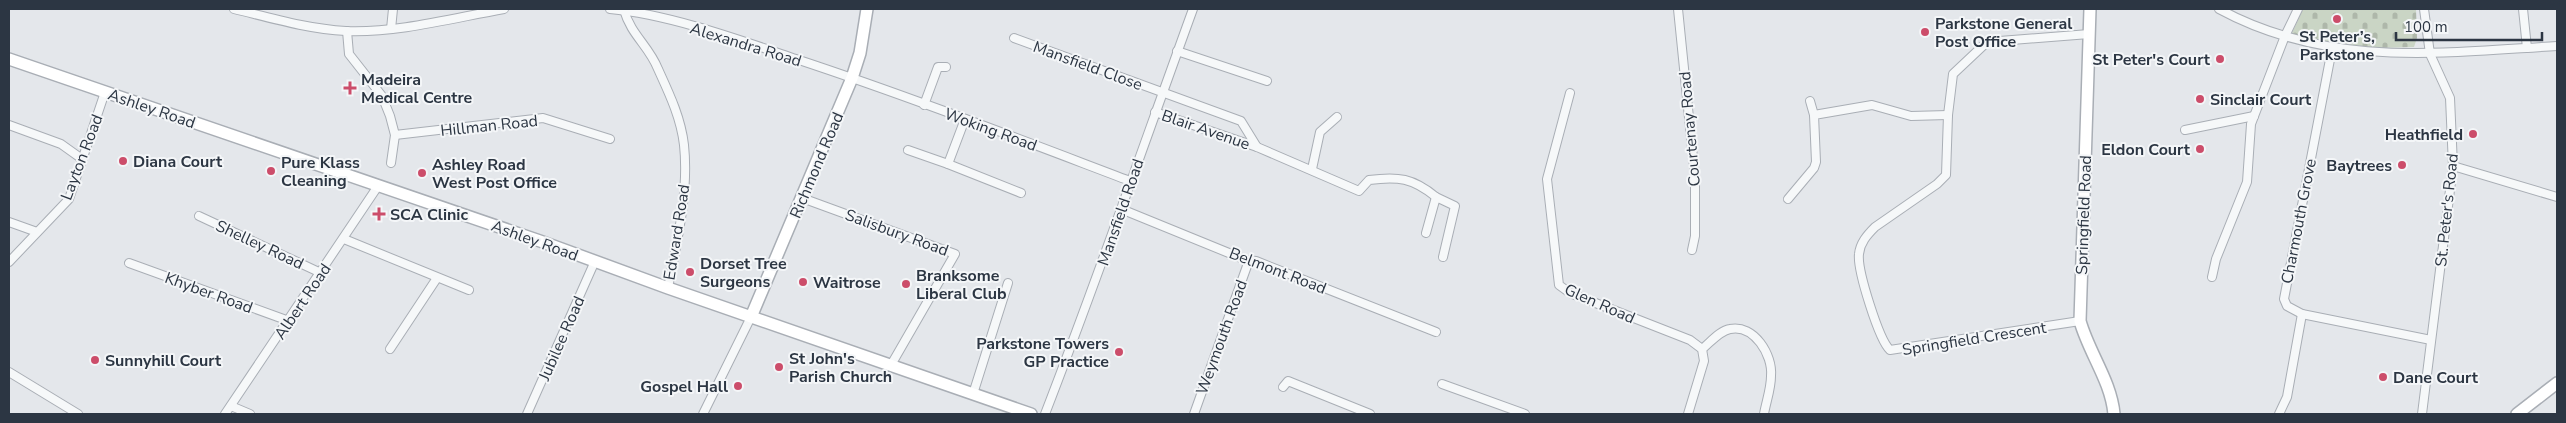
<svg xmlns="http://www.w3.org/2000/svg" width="2566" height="423" viewBox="0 0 2566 423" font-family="'Nunito Sans',sans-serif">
	<defs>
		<pattern id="cemetery-stones" width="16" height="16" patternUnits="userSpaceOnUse" patternTransform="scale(1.25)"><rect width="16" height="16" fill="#cad5c5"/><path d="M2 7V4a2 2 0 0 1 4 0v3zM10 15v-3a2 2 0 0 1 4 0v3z" fill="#aeb7aa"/></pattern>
	</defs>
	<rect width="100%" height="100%" fill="#e4e7eb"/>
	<!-- cemetery -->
	<path fill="url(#cemetery-stones)" d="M2303,9H2416L2417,38L2414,47L2376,48L2296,37L2292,33Z"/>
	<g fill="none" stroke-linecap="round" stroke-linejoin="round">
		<!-- street casing -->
		<g stroke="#a9aeb5" stroke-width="10">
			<g id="street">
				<path d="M234,9C271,18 308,29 346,31C398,33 453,18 504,9"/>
				<path d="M610,9C668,14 740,40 796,59C908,96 1019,139 1130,181"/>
				<path d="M1678,9L1695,177V236L1692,250"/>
				<path d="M2219,9C2328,68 2439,53 2557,46"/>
				<path d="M2523,9L2527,48"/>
				<path d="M624,10C631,35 649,46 658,69C669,93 681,118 684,145C689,192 677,242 668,288"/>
				<path d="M391,29L393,9"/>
				<path d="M347,31L349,54L382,96L390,116L395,135L391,163"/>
				<path d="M1014,38L1241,121L1257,147"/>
				<path d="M2332,49L2284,299L2287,306L2302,314L2431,340"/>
				<path d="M1177,51L1267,81"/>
				<path d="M1570,93L1547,179L1559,285L1570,293L1690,340L1702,349L1704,361L1688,414"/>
				<path d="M1810,101L1814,115"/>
				<path d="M924,105L938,67H946"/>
				<path d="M1155,112L1257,147L1359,191L1369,180C1398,176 1413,178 1436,197"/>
				<path d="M965,119L948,164L1021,193"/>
				<path d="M9,125L61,144L82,159"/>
				<path d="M2185,130L2254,116"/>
				<path d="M395,135L543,118L610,139"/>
				<path d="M908,150L948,164"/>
				<path d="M2453,166L2557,197"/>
				<path d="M1312,169L1320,132L1337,117"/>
				<path d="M802,198L955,254L891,365"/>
				<path d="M1788,199L1814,168L1816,162L1814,115L1872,105L1911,116L1948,115"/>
				<path d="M1121,209L1246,260L1256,261L1436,332"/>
				<path d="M199,216L321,273"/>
				<path d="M9,222L37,232"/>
				<path d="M1426,233L1436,197L1455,206L1443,257"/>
				<path d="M344,239L469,290"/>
				<path d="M9,262L69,199L105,92"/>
				<path d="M129,263L289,321"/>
				<path d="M2212,277L2216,259L2247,182L2251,124L2285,36L2298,9"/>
				<path d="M2080,321L1890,350C1879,340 1857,270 1859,254C1860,243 1867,235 1875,227L1937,184L1946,175L1948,115L1953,74L1987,42L2089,34"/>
				<path d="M390,349L437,278"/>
				<path d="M1702,349C1710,343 1719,331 1730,329C1754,324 1773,355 1771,376C1771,389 1766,402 1764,414"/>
				<path d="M9,372L78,414"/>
				<path d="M1442,384L1525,414"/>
				<path d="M1283,387L1288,381L1370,414"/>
				<path d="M973,394L1008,283"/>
				<path d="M231,406L250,414"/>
				<path d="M225,414L378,186"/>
				<path d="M527,414L595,261"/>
				<path d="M703,414L751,317"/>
				<path d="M1045,414C1097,280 1144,144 1193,9"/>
				<path d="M1194,414L1247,266L1246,260"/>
				<path d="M2279,414L2287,397L2302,314"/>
				<path d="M2422,414L2453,166L2450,98L2430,54L2424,9"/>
			</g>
		</g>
		<!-- secondary casing -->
		<g stroke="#a9aeb5" stroke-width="14">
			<g id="secondary">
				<path d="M2090,9L2080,321C2089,353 2111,381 2114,414"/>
				<path d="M9,59L540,241L668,288L1031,414"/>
				<path d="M751,317L852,78L860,53L867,9"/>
				<path d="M2517,414L2557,383"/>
			</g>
		</g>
		<!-- street -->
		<use href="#street" stroke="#f6f8f9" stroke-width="8"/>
		<!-- secondary -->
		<use href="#secondary" stroke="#fff" stroke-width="11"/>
	</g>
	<!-- markers -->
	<g fill="#cc4d6a" stroke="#f4f6f8" stroke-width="2">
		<circle cx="2337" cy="19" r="5"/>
		<circle cx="1925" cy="32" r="5"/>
		<circle cx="2220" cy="59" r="5"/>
		<path d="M347.5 80.5h5v5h5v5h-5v5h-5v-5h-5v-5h5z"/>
		<circle cx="2200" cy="99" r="5"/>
		<circle cx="2473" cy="134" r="5"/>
		<circle cx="2200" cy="149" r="5"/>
		<circle cx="123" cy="161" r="5"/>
		<circle cx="2402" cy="165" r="5"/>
		<circle cx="271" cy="171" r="5"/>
		<circle cx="422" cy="173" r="5"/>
		<path d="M376.5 206.5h5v5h5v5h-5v5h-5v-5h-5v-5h5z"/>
		<circle cx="690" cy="272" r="5"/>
		<circle cx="803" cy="282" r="5"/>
		<circle cx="906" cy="284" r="5"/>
		<circle cx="1119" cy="352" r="5"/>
		<circle cx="95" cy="360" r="5"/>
		<circle cx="779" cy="367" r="5"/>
		<circle cx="2383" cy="377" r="5"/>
		<circle cx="738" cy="386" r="5"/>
	</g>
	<g text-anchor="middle" stroke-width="4" stroke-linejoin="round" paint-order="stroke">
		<!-- poi labels -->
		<g font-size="16" font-weight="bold" fill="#2c3643" stroke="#f4f6f8" text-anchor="start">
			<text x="1935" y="29">Parkstone General<tspan x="1935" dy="18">Post Office</tspan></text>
			<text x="2337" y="42" text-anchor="middle">St Peter’s,<tspan x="2337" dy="18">Parkstone</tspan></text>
			<text x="2210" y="65" text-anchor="end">St Peter's Court</text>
			<text x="361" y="85">Madeira<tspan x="361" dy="18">Medical Centre</tspan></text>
			<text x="2210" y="105">Sinclair Court</text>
			<text x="2463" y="140" text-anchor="end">Heathfield</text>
			<text x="2190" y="155" text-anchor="end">Eldon Court</text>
			<text x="133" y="167">Diana Court</text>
			<text x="281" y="168">Pure Klass<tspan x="281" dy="18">Cleaning</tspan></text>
			<text x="432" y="170">Ashley Road<tspan x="432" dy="18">West Post Office</tspan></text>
			<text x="2392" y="171" text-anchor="end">Baytrees</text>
			<text x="390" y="220">SCA Clinic</text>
			<text x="700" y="269">Dorset Tree<tspan x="700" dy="18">Surgeons</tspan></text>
			<text x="916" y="281">Branksome<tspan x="916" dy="18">Liberal Club</tspan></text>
			<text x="813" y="288">Waitrose</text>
			<text x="1109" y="349" text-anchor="end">Parkstone Towers<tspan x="1109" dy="18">GP Practice</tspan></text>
			<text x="789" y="364">St John's<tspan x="789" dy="18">Parish Church</tspan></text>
			<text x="105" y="366">Sunnyhill Court</text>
			<text x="2393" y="383">Dane Court</text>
			<text x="728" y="392" text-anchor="end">Gospel Hall</text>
		</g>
		<!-- street labels -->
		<g font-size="16" fill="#2c3643" stroke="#f4f6f8">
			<text transform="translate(746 44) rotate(17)" y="6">Alexandra Road</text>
			<text transform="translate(1088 65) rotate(20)" y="6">Mansfield Close</text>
			<text transform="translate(152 108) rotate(19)" y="6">Ashley Road</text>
			<text transform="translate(489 125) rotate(-6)" y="6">Hillman Road</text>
			<text transform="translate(991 129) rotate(20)" y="6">Woking Road</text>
			<text transform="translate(1206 129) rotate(19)" y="6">Blair Avenue</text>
			<text transform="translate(1689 129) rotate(-95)" y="6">Courtenay Road</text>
			<text transform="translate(81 157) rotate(-69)" y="6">Layton Road</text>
			<text transform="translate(816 165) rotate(-67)" y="6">Richmond Road</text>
			<text transform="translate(2446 210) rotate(-84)" y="6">St. Peter's Road</text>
			<text transform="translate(1120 212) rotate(-71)" y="6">Mansfield Road</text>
			<text transform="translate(2083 215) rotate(-88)" y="6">Springfield Road</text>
			<text transform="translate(2298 221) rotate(-79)" y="6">Charmouth Grove</text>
			<text transform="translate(676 232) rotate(-81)" y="6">Edward Road</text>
			<text transform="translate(897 232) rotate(20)" y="6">Salisbury Road</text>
			<text transform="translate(535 240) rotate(20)" y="6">Ashley Road</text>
			<text transform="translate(260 244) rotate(25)" y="6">Shelley Road</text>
			<text transform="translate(1278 270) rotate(21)" y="6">Belmont Road</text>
			<text transform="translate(209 292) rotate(20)" y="6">Khyber Road</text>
			<text transform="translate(302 301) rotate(-56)" y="6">Albert Road</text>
			<text transform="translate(1600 303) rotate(24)" y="6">Glen Road</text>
			<text transform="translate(1221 337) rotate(-70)" y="6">Weymouth Road</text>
			<text transform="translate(561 338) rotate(-66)" y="6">Jubilee Road</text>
			<text transform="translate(1974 338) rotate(-9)" y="6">Springfield Crescent</text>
		</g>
	</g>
	<!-- border -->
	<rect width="2566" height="423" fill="none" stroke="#2c3643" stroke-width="20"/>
	<!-- scale -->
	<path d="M2396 32v8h146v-8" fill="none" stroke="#2c3643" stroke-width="2.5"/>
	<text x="2404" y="32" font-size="15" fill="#2c3643" stroke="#f4f6f8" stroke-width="4" paint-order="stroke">100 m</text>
</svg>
